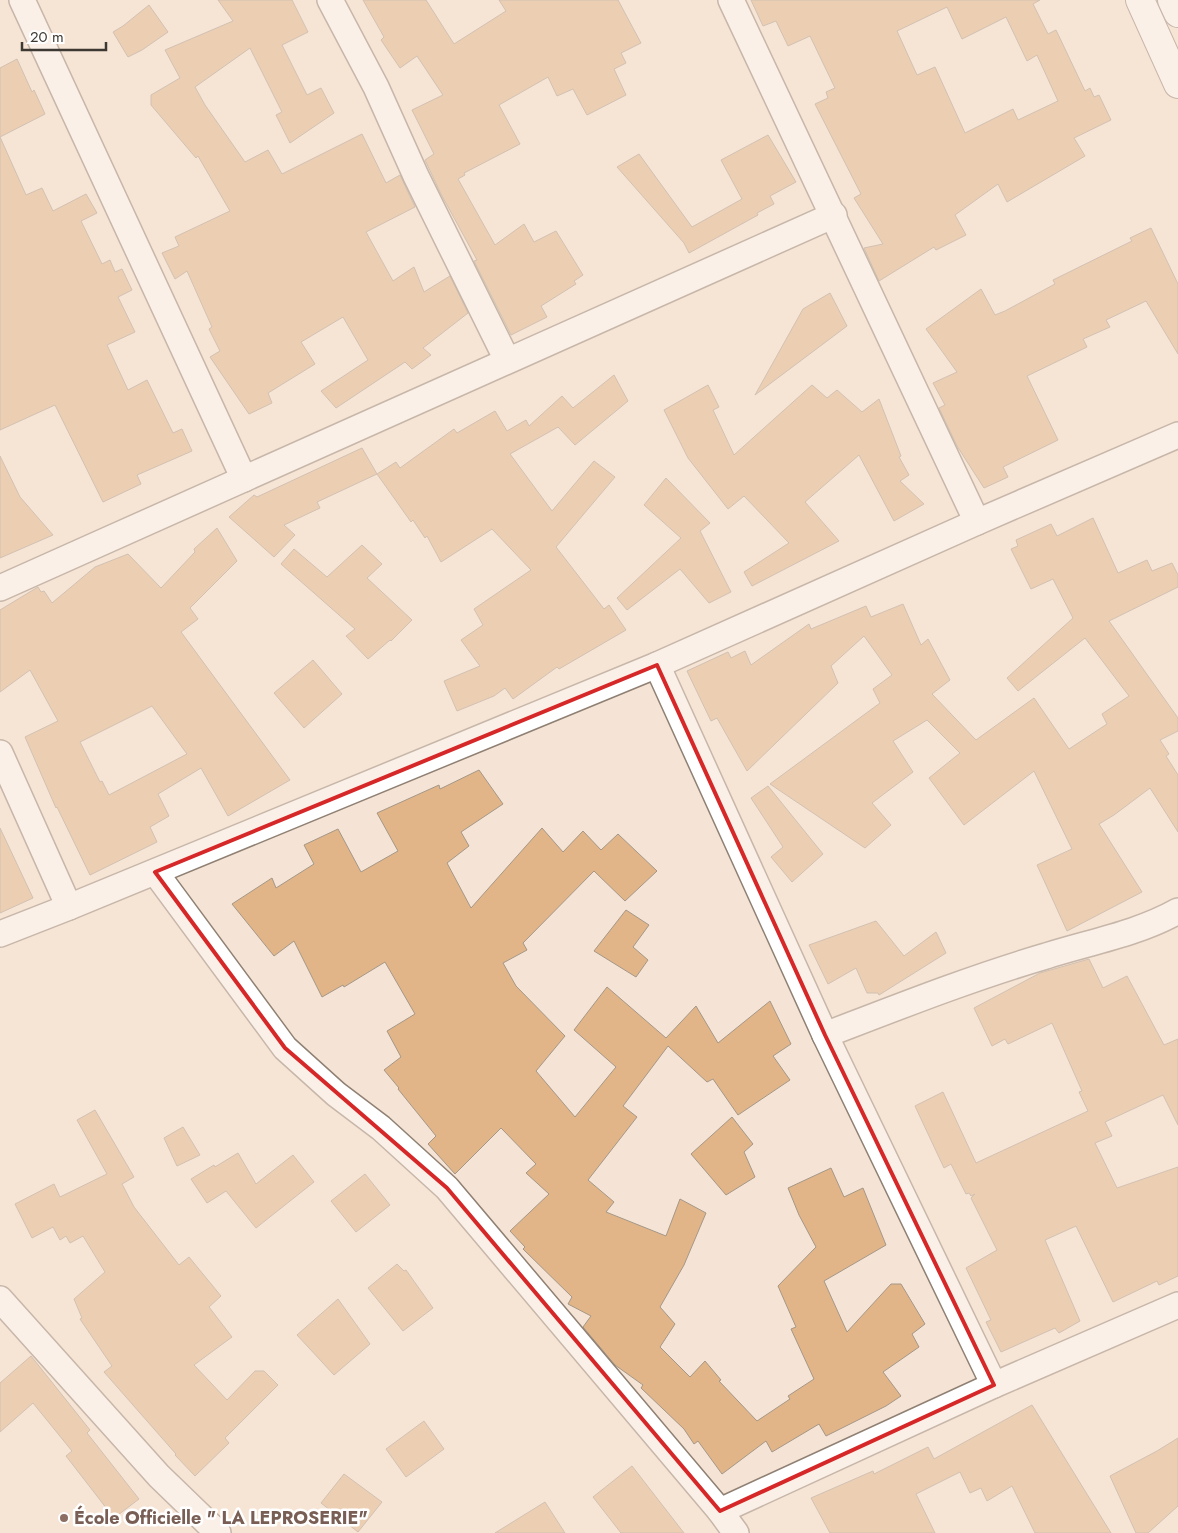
<svg xmlns="http://www.w3.org/2000/svg" width="1178" height="1533" viewBox="0 0 1178 1533" font-family="Jost,sans-serif">
	<rect width="100%" height="100%" fill="#f5e4d6"/>
	<!-- building -->
	<g fill="#e1b587" stroke="#a59788" fill-rule="evenodd">
		<path d="M218,0H292L308,32L282,45L307,95L321,88L334,113L290,143L276,115L282,112L250,48L195,87L205,105L245,162L268,150L282,174L362,134L386,183L400,175L415,207L366,232L393,281L414,267L424,292L450,276L468,313L423,348L431,355L412,369L405,362L336,408L321,391L368,360L343,317L301,342L315,364L268,393L272,403L249,414L210,357L220,351L209,329L212,327L187,271L175,279L162,253L179,246L175,237L230,211L198,156L196,158L151,105V95L180,78L165,50L233,21Z"/>
		<path d="M363,0H426L454,44L506,11L499,0H618L641,43L621,53L626,63L614,69L626,95L587,115L573,89L557,96L548,77L499,105L520,144L464,173L465,175L458,179L495,245L524,224L534,242L556,231L583,275L574,281L576,284L541,306L547,317L511,335L474,261L477,260L441,194L425,160L434,154L412,110L443,95L417,56L400,68L381,40L384,37Z"/>
		<path d="M751,0H1040L1033,4L1048,34L1056,30L1085,91L1090,88L1094,97L1099,95L1111,120L1074,138L1085,156L1007,202L998,184L955,215L966,235L936,250L934,247L879,281L864,248L883,244L854,198L861,194L815,104L828,98L826,92L835,88L810,36L788,46L776,21L763,26ZM947,7L962,39L1006,17L1027,61L1037,55L1058,101L1018,120L1013,109L965,133L935,67L917,75L897,31Z"/>
		<path d="M149,5L168,32L142,50L128,57L113,32L123,26Z"/>
		<path d="M17,59L32,92L34,90L45,114L0,137V68Z"/>
		<path d="M768,135L796,182L770,196L774,204L757,213L758,215L689,253L684,243L617,167L639,154L692,227L742,199L721,160Z"/>
		<path d="M0,137L26,195L42,188L53,211L86,194L97,213L81,221L102,264L110,260L115,272L122,269L132,290L118,297L135,332L107,345L128,390L147,380L173,433L182,429L192,451L137,475L141,484L103,502L55,405L0,430Z"/>
		<path d="M1151,228L1178,284V354L1146,301L1106,320L1110,327L1083,339L1087,347L1027,376L1058,440L1003,467L1008,477L984,488L957,446L939,408L945,405L933,383L957,372L926,329L981,289L995,315L1005,311L1055,284L1053,280L1132,241L1130,238Z"/>
		<path d="M830,293L847,326L755,395L803,309Z"/>
		<path d="M614,375L628,401L575,445L558,427L510,454L552,511L594,461L615,477L556,547L604,609L609,605L626,630L559,669L557,667L513,699L505,688L494,696L457,711L444,681L480,666L461,640L483,625L474,609L531,570L492,529L441,562L427,536L425,538L413,520L411,522L377,474L396,462L400,468L454,429L457,433L495,411L507,431L526,420L529,426L562,396L573,408Z"/>
		<path d="M708,385L719,407L713,410L734,455L812,385L827,398L837,390L862,412L879,399L901,456L899,457L909,475L900,481L924,504L894,521L859,455L805,502L839,541L752,586L744,572L789,543L744,496L728,509L688,458L664,410Z"/>
		<path d="M362,448L377,474L317,502L320,508L284,525L295,535L274,557L229,517L254,495L257,497Z"/>
		<path d="M0,456L20,497L53,535L0,558Z"/>
		<path d="M666,478L710,523L700,531L731,592L709,603L680,569L627,610L617,598L681,538L644,505Z"/>
		<path d="M1093,518L1118,573L1147,560L1152,571L1172,563L1178,575V587L1109,621L1178,718V731L1160,740L1169,754L1166,756L1178,775V832L1150,788L1114,815L1099,824L1142,892L1067,931L1037,865L1072,849L1034,771L964,825L929,778L960,753L927,720L893,741L913,772L872,803L891,825L865,848L770,784L880,703L873,689L892,675L864,636L831,666L838,683L747,771L717,718L711,721L687,671L728,652L731,658L745,651L751,665L809,624L811,629L866,606L871,617L903,604L921,645L928,639L950,680L932,694L976,740L1034,698L1069,749L1107,724L1102,714L1129,696L1085,638L1018,691L1007,678L1073,618L1053,579L1031,589L1011,549L1018,546L1016,540L1051,524L1057,536Z"/>
		<path d="M217,528L237,561L190,608L198,619L181,632L290,780L228,816L201,768L158,794L169,816L150,827L157,842L90,875L57,807L56,808L25,737L58,721L30,670L0,692V610L38,587L41,592L44,591L52,603L95,567L128,554L161,588L195,552L194,549ZM152,706L187,754L109,795L102,781L100,782L80,742Z"/>
		<path d="M362,545L382,564L367,578L412,620L391,641L390,640L368,659L346,636L355,629L281,564L294,549L327,577Z"/>
		<path d="M313,660L342,694L304,728L274,693Z"/>
		<path d="M479,770L503,804L461,832L469,846L447,863L471,908L542,828L563,852L583,831L601,850L618,834L657,871L625,901L594,871L523,943L527,950L503,963L516,986L565,1036L536,1071L575,1117L616,1067L574,1030L607,987L666,1038L696,1006L718,1043L770,1001L791,1044L773,1056L790,1080L738,1115L713,1079L707,1082L668,1046L623,1106L637,1117L588,1180L614,1202L606,1212L666,1236L680,1199L706,1213L684,1265L660,1307L675,1324L660,1347L690,1377L705,1361L721,1380L719,1381L757,1421L790,1399L788,1396L814,1379L791,1329L796,1327L778,1286L816,1247L799,1215L788,1188L831,1168L844,1197L863,1188L886,1245L824,1281L847,1332L891,1284H901L925,1324L912,1334L919,1347L883,1372L901,1396L886,1406L826,1436L819,1424L772,1452L766,1441L722,1474L698,1441L694,1444L684,1429L641,1388L643,1385L615,1365L583,1327L591,1316L568,1304L572,1297L523,1249L525,1247L510,1231L549,1194L526,1173L536,1164L501,1128L455,1174L428,1144L436,1136L398,1089L399,1088L384,1070L401,1057L387,1031L415,1014L385,962L344,987L343,985L322,997L294,941L274,956L232,904L272,878L276,888L314,864L304,845L338,829L361,872L398,851L377,813L439,785L440,789Z"/>
		<path d="M768,786L823,854L792,882L771,857L783,847L751,798Z"/>
		<path d="M0,828L33,898L0,913Z"/>
		<path d="M626,910L649,925L633,947L648,960L636,977L594,951Z"/>
		<path d="M876,921L904,956L936,932L946,953L879,995L878,993H867L856,968L828,984L809,945Z"/>
		<path d="M1089,959L1103,988L1127,976L1164,1045L1178,1039V1125L1163,1095L1105,1122L1112,1136L1095,1143L1117,1188L1178,1167V1276L1159,1285L1157,1281L1113,1302L1076,1226L1045,1240L1080,1321L1059,1333L1055,1328L1001,1352L986,1322L991,1320L966,1268L997,1250L971,1198L975,1194L971,1196L969,1193L966,1194L951,1164L944,1168L915,1106L943,1092L976,1163L1088,1111L1079,1092L1082,1091L1052,1023L1008,1044L1005,1039L992,1046L974,1008L1040,973Z"/>
		<path d="M95,1110L134,1177L122,1184L134,1207L179,1265L189,1257L221,1296L209,1307L232,1337L194,1365L227,1400L255,1371H264L278,1385L225,1438L229,1443L195,1476L175,1455L176,1454L104,1372L112,1366L80,1319L82,1318L74,1299L105,1272L83,1236L70,1243L66,1236L60,1240L53,1227L32,1238L15,1204L54,1184L60,1197L107,1174L77,1120Z"/>
		<path d="M732,1117L753,1144L744,1152L755,1177L726,1195L691,1154Z"/>
		<path d="M183,1127L200,1155L177,1166L164,1138Z"/>
		<path d="M238,1153L256,1184L293,1155L314,1182L256,1228L226,1191L207,1203L191,1179L214,1165L215,1167Z"/>
		<path d="M365,1174L390,1205L356,1232L331,1201Z"/>
		<path d="M397,1264L404,1271L406,1270L433,1308L403,1331L368,1288Z"/>
		<path d="M338,1299L370,1344L334,1375L297,1335Z"/>
		<path d="M31,1356L90,1430L87,1433L139,1499L114,1518L66,1456L72,1451L33,1403L0,1432V1383Z"/>
		<path d="M1032,1405L1111,1533H1035L1012,1486L987,1501L981,1488L970,1493L960,1472L916,1494L935,1533H830L811,1498L873,1471L874,1474L928,1447L934,1459Z"/>
		<path d="M424,1421L444,1449L406,1477L386,1449Z"/>
		<path d="M1178,1438V1506L1148,1533H1136L1110,1476L1157,1451Z"/>
		<path d="M632,1466L684,1533H621L593,1497Z"/>
		<path d="M344,1474L382,1502L358,1532L321,1503Z"/>
		<path d="M545,1502L565,1533H495Z"/>
	</g>
	<g fill="none" stroke-linecap="round" stroke-linejoin="round">
		<!-- minor casing -->
		<g stroke="#8f8073" stroke-width="28">
			<g id="minor">
				<path d="M22,0L244,479"/>
				<path d="M330,0L376,87L416,176L507,360"/>
				<path d="M731,0L977,522"/>
				<path d="M0,588C278,464 555,338 834,215"/>
				<path d="M657,665L825,1035L994,1385"/>
				<path d="M0,753L69,907"/>
				<path d="M155,872L285,1048L336,1094L381,1128L447,1188L720,1511L736,1533"/>
				<path d="M0,934L69,907L657,665L977,522L1178,435"/>
				<path d="M825,1035C898,1007 971,978 1046,956C1090,942 1137,934 1178,911"/>
				<path d="M0,1299L159,1476L218,1533"/>
				<path d="M720,1511L994,1385L1178,1305"/>
			</g>
		</g>
		<!-- trunk casing -->
		<g stroke="#8f8073" stroke-width="30">
			<g id="trunk">
				<path d="M1140,0L1178,84"/>
				<path d="M1172,0L1178,13"/>
			</g>
		</g>
		<!-- minor -->
		<use href="#minor" stroke="#fff" stroke-width="25"/>
		<!-- trunk -->
		<use href="#trunk" stroke="#fff" stroke-width="28"/>
	</g>
	<!-- marked area -->
	<path d="M0 0H1178V1533H0ZM657,665L825,1035L994,1385L720,1511L447,1188L285,1048L155,872Z" fill="#f5e4d6" fill-opacity=".55" fill-rule="evenodd"/>
	<path fill="none" stroke="#d62828" stroke-width="4" stroke-linejoin="round" d="M657,665L825,1035L994,1385L720,1511L447,1188L285,1048L155,872Z"/>
	<!-- markers -->
	<circle fill="#8d6e63" stroke="#fff" stroke-width="2" cx="64" cy="1518" r="5"/>
	<g text-anchor="middle" stroke-width="5" stroke-linejoin="round" paint-order="stroke">
		<!-- education labels -->
		<g font-size="18" font-weight="bold" fill="#785e54" stroke="#fff" text-anchor="start">
			<text x="74" y="1524">École Officielle " LA LEPROSERIE"</text>
		</g>
	</g>
	<!-- scale -->
	<path d="M22 42v8h84v-8" fill="none" stroke="#3e3832" stroke-width="2.5"/>
	<text x="30" y="42" font-size="15" fill="#3e3832" stroke="#ffffff" stroke-width="4" paint-order="stroke">20 m</text>
</svg>
